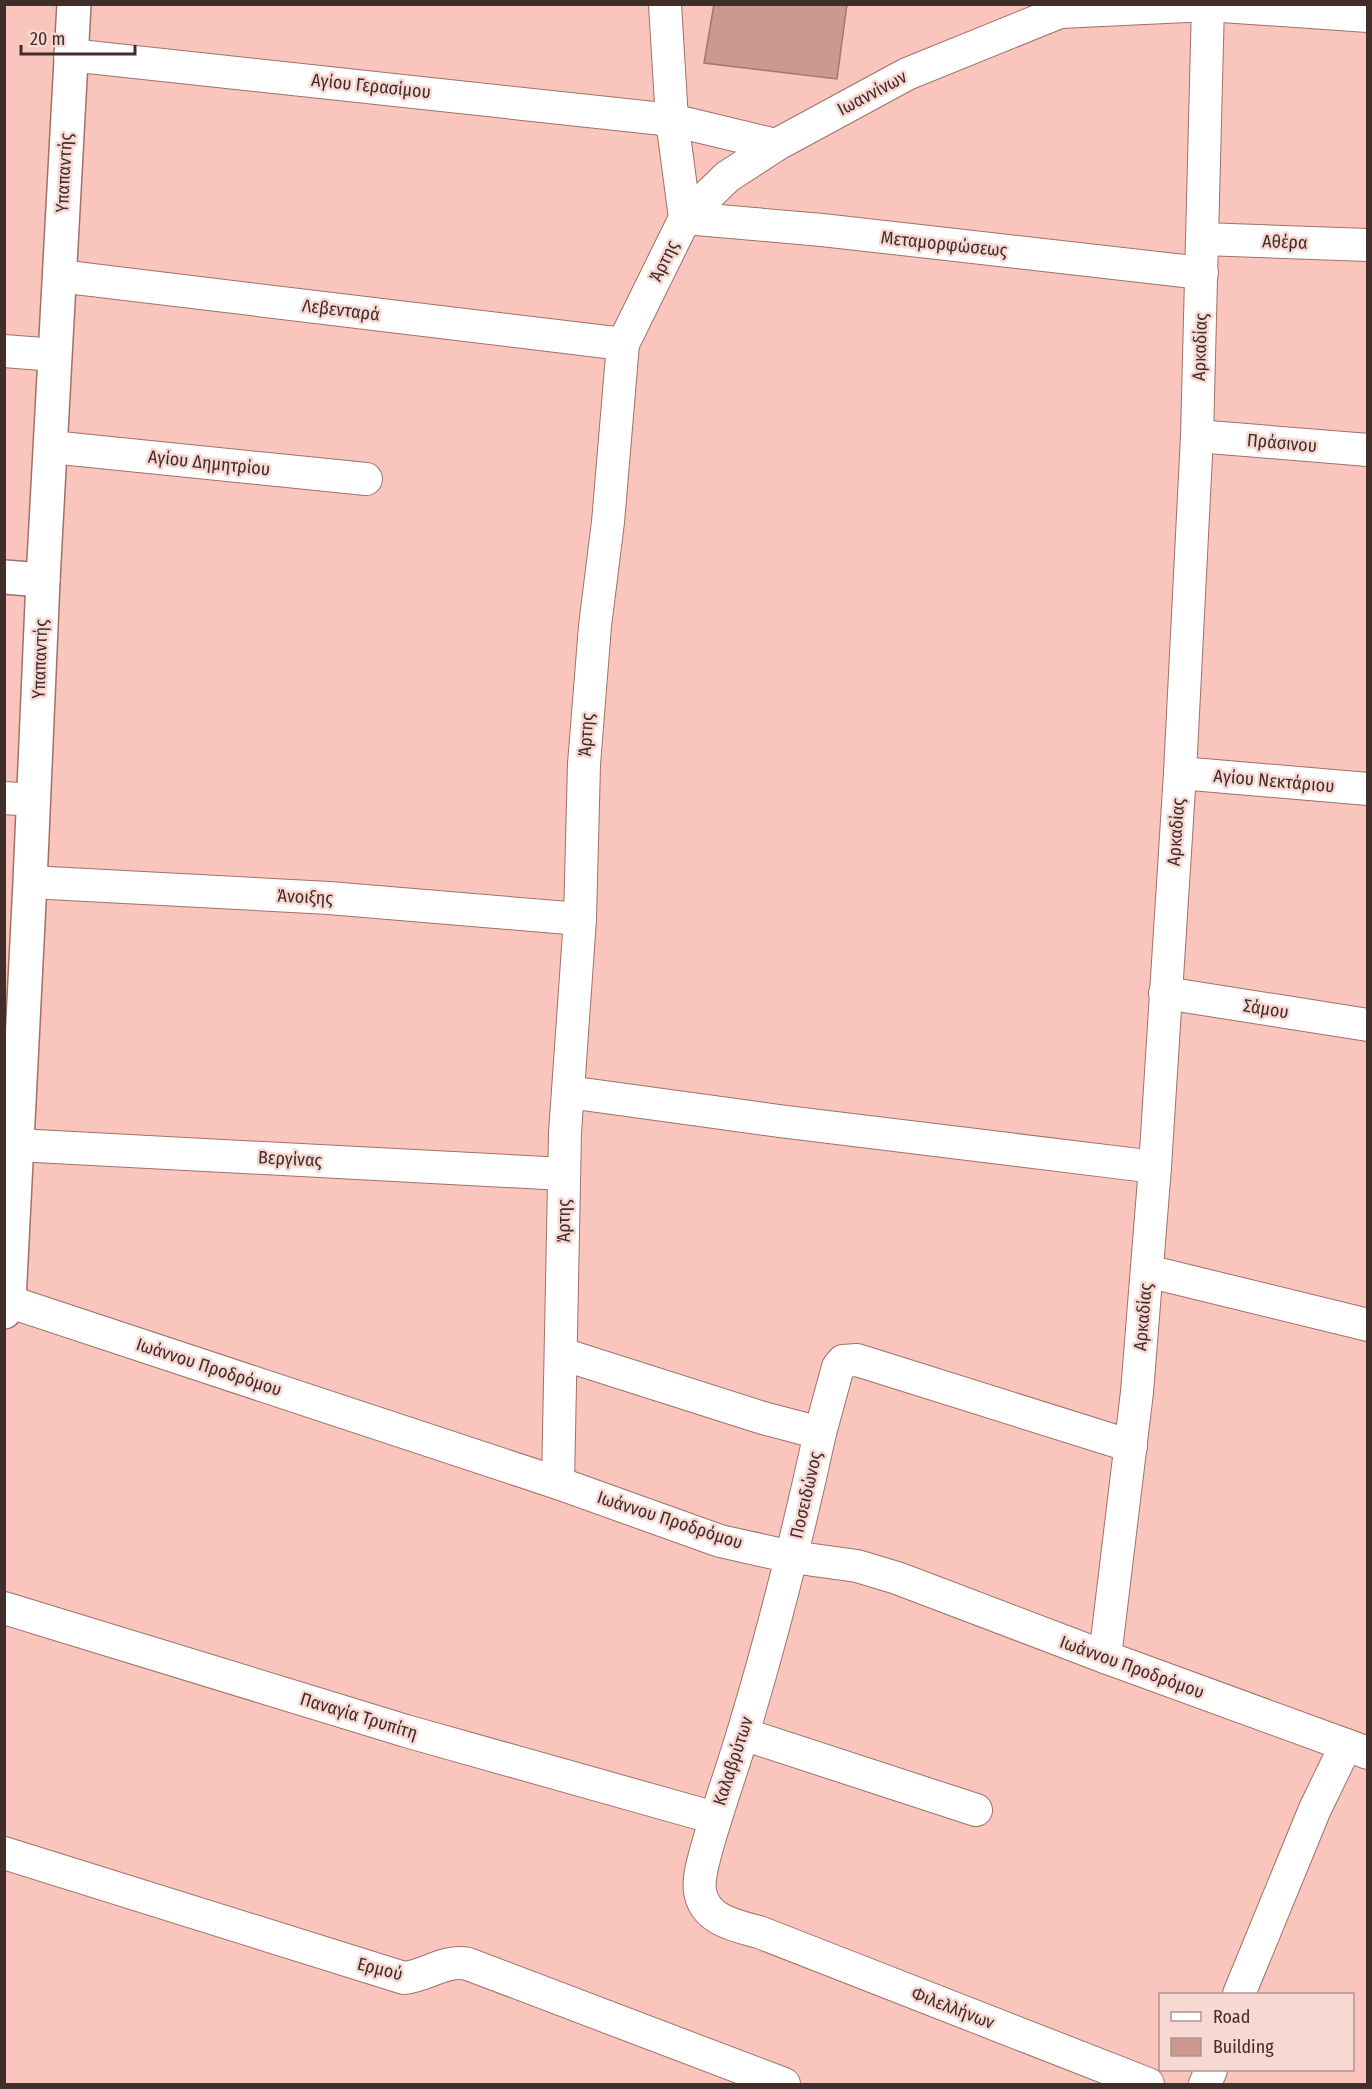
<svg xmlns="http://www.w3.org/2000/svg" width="1372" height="2089" viewBox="0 0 1372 2089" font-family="'Fira Sans Condensed',sans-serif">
	<rect width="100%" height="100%" fill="#f9c5bc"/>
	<!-- building -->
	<path fill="#cb9990" stroke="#a6766e" stroke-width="1.5" d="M714,4H847L837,79L704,63Z"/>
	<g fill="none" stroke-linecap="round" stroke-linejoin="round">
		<!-- minor casing -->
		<g stroke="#a07168" stroke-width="34">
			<g id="minor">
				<path d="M1060,12L1208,5L1368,16"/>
				<path d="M70,55L672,120L776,145L907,74L1060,12L1069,4"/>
				<path d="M685,218L822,230L1202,273"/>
				<path d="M685,218L727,177L776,145"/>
				<path d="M1203,239L1368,245"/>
				<path d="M59,276L623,344"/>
				<path d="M4,351L55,355"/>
				<path d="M1197,436L1368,450"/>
				<path d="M51,447L366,479"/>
				<path d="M1180,773L1368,789"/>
				<path d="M4,798L34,800"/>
				<path d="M30,882L329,898L580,919"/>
				<path d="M1165,993L1368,1025"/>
				<path d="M568,1092L779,1121L1155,1167"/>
				<path d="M17,1145L564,1174"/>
				<path d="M1147,1271L1368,1325"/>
				<path d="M4,1300L558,1483L720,1541L792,1557L857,1566L897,1578L1105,1657L1368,1753"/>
				<path d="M562,1354L763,1418L820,1433L838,1367L843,1361L857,1360L1131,1446"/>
				<path d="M820,1433C798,1534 773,1634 743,1733C731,1773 717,1811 706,1851C703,1863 698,1878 700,1891C704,1920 736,1926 759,1932L1148,2084"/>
				<path d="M558,1483L565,1133L580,919L584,764L595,626L608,522L623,344L685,218L672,120L665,4"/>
				<path d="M4,1608L406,1731L715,1818"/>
				<path d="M1105,1657L1137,1392L1155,1167L1180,773L1197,436L1208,4"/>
				<path d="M743,1734L976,1810"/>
				<path d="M4,1853L404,1978C426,1976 445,1959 468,1964L784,2084"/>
				<path d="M1239,1994L1315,1809L1346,1745"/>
				<path d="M1205,2084L1211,2070"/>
			</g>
		</g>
		<!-- tertiary casing -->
		<g stroke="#a07168" stroke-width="36">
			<g id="tertiary">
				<path d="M4,577L43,580"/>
				<path d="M4,1312L9,1301L30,882L43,580L74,4"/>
			</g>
		</g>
		<!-- minor -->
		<use href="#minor" stroke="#fff" stroke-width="32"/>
		<!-- tertiary -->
		<use href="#tertiary" stroke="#fff" stroke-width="33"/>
	</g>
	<g text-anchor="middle" stroke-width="5" stroke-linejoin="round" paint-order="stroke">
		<!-- street labels -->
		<g font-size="18" fill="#412d2a" stroke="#f8d8d2">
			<text transform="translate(371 86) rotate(6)" y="6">Αγίου Γερασίμου</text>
			<text transform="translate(872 93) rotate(-28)" y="6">Ιωαννίνων</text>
			<text transform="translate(64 173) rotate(-87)" y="6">Υπαπαντής</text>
			<text transform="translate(1285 242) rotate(2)" y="6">Αθέρα</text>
			<text transform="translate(944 244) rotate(6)" y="6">Μεταμορφώσεως</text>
			<text transform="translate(664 261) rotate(-64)" y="6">Άρτης</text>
			<text transform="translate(341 310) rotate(7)" y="6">Λεβενταρά</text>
			<text transform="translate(1200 347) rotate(-88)" y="6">Αρκαδίας</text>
			<text transform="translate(1282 443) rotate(5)" y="6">Πράσινου</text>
			<text transform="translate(209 463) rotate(6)" y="6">Αγίου Δημητρίου</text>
			<text transform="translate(40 659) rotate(-88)" y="6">Υπαπαντής</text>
			<text transform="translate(586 735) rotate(-86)" y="6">Άρτης</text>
			<text transform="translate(1274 781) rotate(5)" y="6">Αγίου Νεκτάριου</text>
			<text transform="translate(1176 832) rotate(-86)" y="6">Αρκαδίας</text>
			<text transform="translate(305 897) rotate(3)" y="6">Άνοιξης</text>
			<text transform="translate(1266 1009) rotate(9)" y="6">Σάμου</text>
			<text transform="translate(290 1159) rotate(3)" y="6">Βεργίνας</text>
			<text transform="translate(564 1221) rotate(-90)" y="6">Άρτης</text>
			<text transform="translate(1143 1317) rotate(-85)" y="6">Αρκαδίας</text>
			<text transform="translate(209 1367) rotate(18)" y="6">Ιωάννου Προδρόμου</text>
			<text transform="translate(806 1495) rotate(-77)" y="6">Ποσειδώνος</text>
			<text transform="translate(670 1520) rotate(18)" y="6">Ιωάννου Προδρόμου</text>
			<text transform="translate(1132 1667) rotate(20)" y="6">Ιωάννου Προδρόμου</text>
			<text transform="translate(359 1716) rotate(17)" y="6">Παναγία Τρυπίτη</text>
			<text transform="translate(733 1761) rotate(-72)" y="6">Καλαβρύτων</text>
			<text transform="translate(380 1969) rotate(14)" y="6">Ερμού</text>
			<text transform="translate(953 2008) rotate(21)" y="6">Φιλελλήνων</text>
		</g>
	</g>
	<!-- border -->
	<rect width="1372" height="2089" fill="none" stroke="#412d2a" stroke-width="12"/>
	<!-- legend -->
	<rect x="1159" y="1993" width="195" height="78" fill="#f8d8d2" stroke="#af948f" stroke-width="1.5"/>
	<rect x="1171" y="2012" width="30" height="9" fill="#ffffff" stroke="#af948f" stroke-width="1.5"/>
	<text x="1213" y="2023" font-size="18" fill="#412d2a">Road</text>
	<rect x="1171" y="2038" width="30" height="18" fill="#cb9990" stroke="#af948f" stroke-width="1.5"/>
	<text x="1213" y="2053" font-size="18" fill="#412d2a">Building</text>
	<!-- scale -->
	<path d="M21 45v9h114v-9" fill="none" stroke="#412d2a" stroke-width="3"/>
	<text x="30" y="45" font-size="18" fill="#412d2a" stroke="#f8d8d2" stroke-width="4.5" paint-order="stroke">20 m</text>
</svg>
